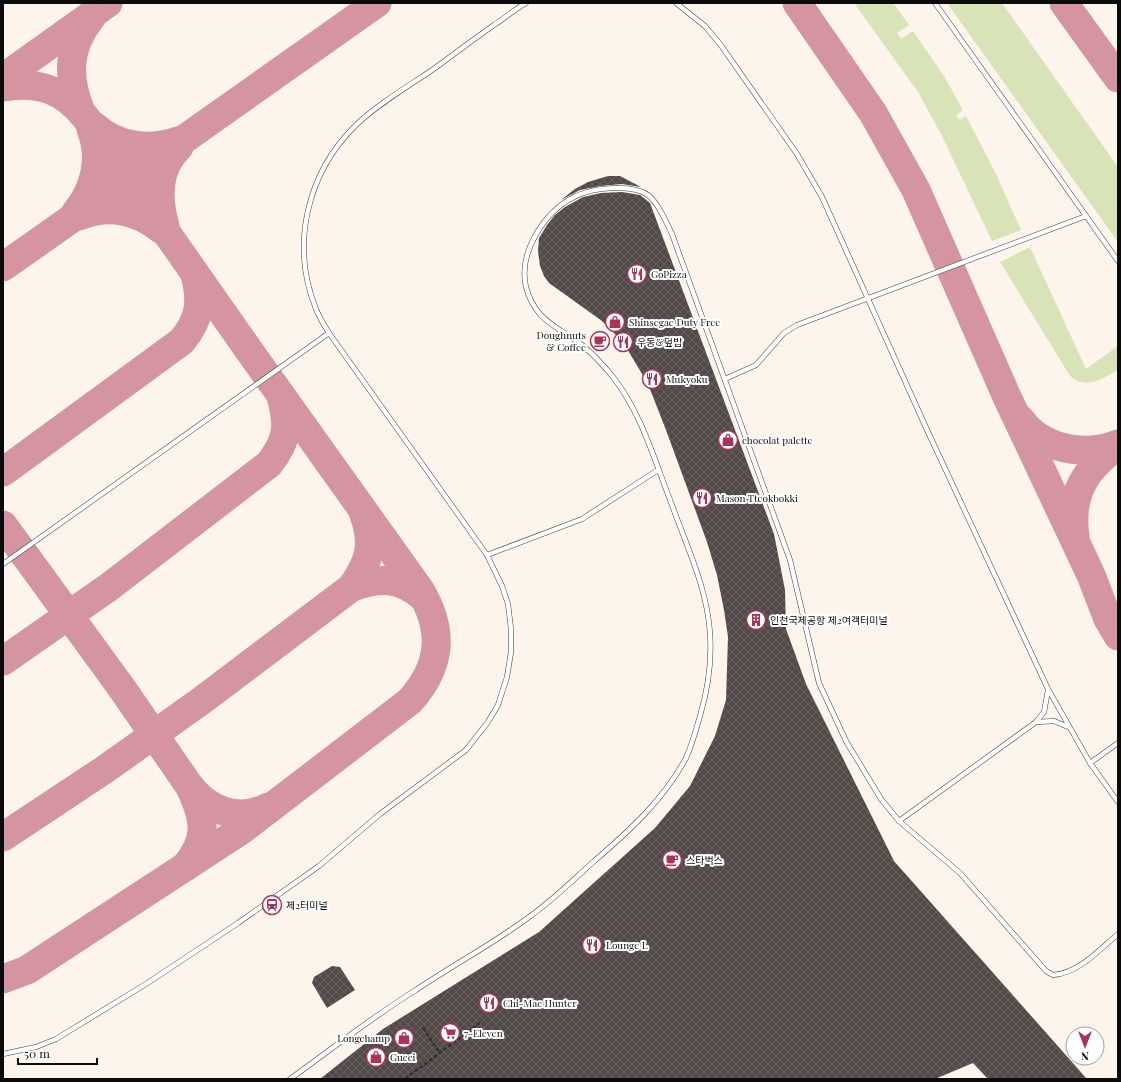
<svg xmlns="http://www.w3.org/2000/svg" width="1121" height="1082" viewBox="0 0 1121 1082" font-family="'Playfair Display','Noto Sans KR',serif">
	<defs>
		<pattern id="building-cross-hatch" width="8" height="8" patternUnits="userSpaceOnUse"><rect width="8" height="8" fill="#524a48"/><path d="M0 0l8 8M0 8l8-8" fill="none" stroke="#66605e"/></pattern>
	</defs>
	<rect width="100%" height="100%" fill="#fdf5eb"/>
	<!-- grass -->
	<g fill="#d9e3b8">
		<path d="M854,3H893L909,25L897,33L901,39L913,31L944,76L963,110L956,115L960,120L966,116L996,174L1021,230L992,241L941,134L918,92Z"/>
		<path d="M947,3H1002L1118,167V242Z"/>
		<path d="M1030,247L1086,369L1118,346V370C1102,379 1087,390 1070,376L1000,262Z"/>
	</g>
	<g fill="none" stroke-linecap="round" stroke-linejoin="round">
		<!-- taxiway -->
		<g stroke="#d494a0" stroke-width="29">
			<path d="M797,3L873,113L916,190L1007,397L1091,575L1108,619L1118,636"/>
			<path d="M1064,3L1118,78"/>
			<path d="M3,78L108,3"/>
			<path d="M3,87C39,81 64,90 86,118L248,349L420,590C444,630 442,665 410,701L243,829L27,970L3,979"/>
			<path d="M81,112C67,78 67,48 91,18"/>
			<path d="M94,126C117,147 150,151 178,141"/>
			<path d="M76,212C96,188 102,157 91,129"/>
			<path d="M79,216C110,204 137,210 162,230"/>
			<path d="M165,226C157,198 157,168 179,147"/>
			<path d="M3,267L377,3"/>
			<path d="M1020,419C1042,450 1085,457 1118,444"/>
			<path d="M3,472L182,341C200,319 202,302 195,274"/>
			<path d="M3,525L121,687L188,784C207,810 238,823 268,807"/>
			<path d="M1075,536C1069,495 1085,468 1118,446"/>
			<path d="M352,587C380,577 400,577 423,597"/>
			<path d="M3,661L109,587L269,464C288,440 289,426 281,396"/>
			<path d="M3,837L104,770L201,701L352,587C369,562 375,545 364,515"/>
			<path d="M185,867C209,839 205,819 190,787"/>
		</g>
	</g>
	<!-- building -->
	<g fill="url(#building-cross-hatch)">
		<path d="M608,176H620L641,187L622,184L600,186L580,190L561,200L575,189L588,182Z"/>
		<path d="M622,192L640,195L650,203L774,534L785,590L786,629L806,684L894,861L1087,1079H988L973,1063L935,1079H320L383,1029L539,932L655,828L690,786L715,736L726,700L728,637L724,610L717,575L707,542L666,430L648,384L623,342L602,321L549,283L544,276L540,266L538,251L539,238L547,225L555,215L565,207L583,197L601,193Z"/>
		<path d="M332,966L340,967L355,990L327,1008L312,983L314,977Z"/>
	</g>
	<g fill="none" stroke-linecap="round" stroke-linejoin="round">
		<!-- service casing -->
		<g stroke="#3e3e3e" stroke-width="5.5">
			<g id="service">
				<path d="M676,3L705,26L720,44L797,154L822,197L928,432L1048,689L1090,763L1118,802"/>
				<path d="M935,3L1118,261"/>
				<path d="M725,379L756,365L784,333L797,325L1086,216"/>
				<path d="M487,555L582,519L658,470"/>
				<path d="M3,564L329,333"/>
				<path d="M1037,722L1054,721L1068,727"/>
				<path d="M1090,763L1118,743"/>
				<path d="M899,821L1036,722L1044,712L1048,690"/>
				<path d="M3,1054L36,1047L56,1039L146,984L238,923L319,866L380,814L466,750L488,722L498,705L507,677L511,652V629L508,604L502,586L487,555L329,333C324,325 319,317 316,309C290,245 307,173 356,125C379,103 409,86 435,68C454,54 474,39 494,25C505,18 515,9 526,3"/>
				<path d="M290,1079C332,1049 372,1017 416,990C453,965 493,944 529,917C552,901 572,881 592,863C628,832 663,801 686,758C692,745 696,730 700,716C708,689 712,661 710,633C707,588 687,547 672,505C655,462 642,414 613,377C604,366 593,354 582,345C557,326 535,321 526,287C518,253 544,212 574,197C591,188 632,183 648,195C659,204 666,222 672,234L790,560L819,683L846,741L881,799L899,821L960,873L1046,971L1053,975C1079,973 1099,950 1118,934"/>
			</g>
		</g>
		<!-- path -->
		<g stroke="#2d2d2d" stroke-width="2" stroke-dasharray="4 2" stroke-linecap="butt">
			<path d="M423,1028L440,1053"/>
			<path d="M405,1079L481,1022"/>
		</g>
		<!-- service -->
		<use href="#service" stroke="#fff" stroke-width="4.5"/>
	</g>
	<!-- icons -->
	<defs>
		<g id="restaurant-ring" transform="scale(1)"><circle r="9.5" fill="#fff" stroke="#ac3256" stroke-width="1.5"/><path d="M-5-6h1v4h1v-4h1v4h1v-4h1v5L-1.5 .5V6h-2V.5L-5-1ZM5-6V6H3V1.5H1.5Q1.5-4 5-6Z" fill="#ac3256"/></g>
		<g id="shop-ring" transform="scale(1)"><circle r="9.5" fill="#fff" stroke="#ac3256" stroke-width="1.5"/><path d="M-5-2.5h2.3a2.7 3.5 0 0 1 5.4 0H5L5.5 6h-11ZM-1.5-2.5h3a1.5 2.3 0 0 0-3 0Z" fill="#ac3256"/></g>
		<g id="cafe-ring" transform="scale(1)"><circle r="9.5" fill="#fff" stroke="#ac3256" stroke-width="1.5"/><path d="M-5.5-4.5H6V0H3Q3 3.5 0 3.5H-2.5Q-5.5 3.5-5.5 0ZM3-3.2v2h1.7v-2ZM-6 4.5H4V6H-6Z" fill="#ac3256"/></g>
		<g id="building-ring" transform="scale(1)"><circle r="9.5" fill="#fff" stroke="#ac3256" stroke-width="1.5"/><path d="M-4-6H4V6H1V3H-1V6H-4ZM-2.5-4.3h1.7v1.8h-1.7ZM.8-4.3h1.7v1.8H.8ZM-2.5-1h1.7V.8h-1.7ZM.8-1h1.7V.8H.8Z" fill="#ac3256"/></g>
		<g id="station-ring" transform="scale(1)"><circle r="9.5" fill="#fff" stroke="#ac3256" stroke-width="1.5"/><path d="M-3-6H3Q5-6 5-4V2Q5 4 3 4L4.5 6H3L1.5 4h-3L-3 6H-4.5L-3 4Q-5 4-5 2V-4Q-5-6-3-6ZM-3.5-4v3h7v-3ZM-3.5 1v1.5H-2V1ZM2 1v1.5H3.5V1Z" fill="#ac3256"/></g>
		<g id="supermarket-ring" transform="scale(1)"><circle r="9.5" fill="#fff" stroke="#ac3256" stroke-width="1.5"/><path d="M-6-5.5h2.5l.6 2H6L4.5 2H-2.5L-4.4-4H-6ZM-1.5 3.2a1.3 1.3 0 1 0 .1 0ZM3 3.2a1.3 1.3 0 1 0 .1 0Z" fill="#ac3256"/></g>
	</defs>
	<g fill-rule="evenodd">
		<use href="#restaurant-ring" x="637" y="274"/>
		<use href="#shop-ring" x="615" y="322"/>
		<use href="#cafe-ring" x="600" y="341"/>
		<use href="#restaurant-ring" x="623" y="342"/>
		<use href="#restaurant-ring" x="652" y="379"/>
		<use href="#shop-ring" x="728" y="440"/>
		<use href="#restaurant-ring" x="702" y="498"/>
		<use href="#building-ring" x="756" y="620"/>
		<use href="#cafe-ring" x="672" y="860"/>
		<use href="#station-ring" x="272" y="905"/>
		<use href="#restaurant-ring" x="592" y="945"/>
		<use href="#restaurant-ring" x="489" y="1003"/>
		<use href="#supermarket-ring" x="450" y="1033"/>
		<use href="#shop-ring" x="404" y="1038"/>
		<use href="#shop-ring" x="376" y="1057"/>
	</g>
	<g text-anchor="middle" stroke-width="4" stroke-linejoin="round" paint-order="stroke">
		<!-- poi labels -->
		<g font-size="10" fill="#0b0b0b" stroke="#fff" text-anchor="start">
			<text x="651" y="278">GoPizza</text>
			<text x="629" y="326">Shinsegae Duty Free</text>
			<text x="586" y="339" text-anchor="end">Doughnuts<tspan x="586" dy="12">&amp; Coffee</tspan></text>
			<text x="637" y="346">우동&amp;덮밥</text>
			<text x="666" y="383">Mukyoku</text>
			<text x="742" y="444">chocolat palette</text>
			<text x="716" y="502">Mason Tteokbokki</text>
			<text x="770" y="624">인천국제공항 제2여객터미널</text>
			<text x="686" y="864">스타벅스</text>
			<text x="286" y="909">제2터미널</text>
			<text x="606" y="949">Lounge L</text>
			<text x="503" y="1007">Chi-Mac Hunter</text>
			<text x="464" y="1037">7-Eleven</text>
			<text x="390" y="1042" text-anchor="end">Longchamp</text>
			<text x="390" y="1061">Gucci</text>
		</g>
	</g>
	<!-- border -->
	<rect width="1121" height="1082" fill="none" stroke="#0b0b0b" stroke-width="8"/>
	<!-- north arrow -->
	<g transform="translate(1085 1046) rotate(180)"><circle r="19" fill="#ffffff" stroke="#9d9d9d"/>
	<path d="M0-3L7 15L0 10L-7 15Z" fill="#ac3256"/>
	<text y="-6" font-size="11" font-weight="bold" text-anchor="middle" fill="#0b0b0b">N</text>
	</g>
	<!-- scale -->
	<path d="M18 1058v6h79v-6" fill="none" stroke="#0b0b0b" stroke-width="2"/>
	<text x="24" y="1058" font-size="12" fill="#0b0b0b" stroke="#ffffff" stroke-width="3" paint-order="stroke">50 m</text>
</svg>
